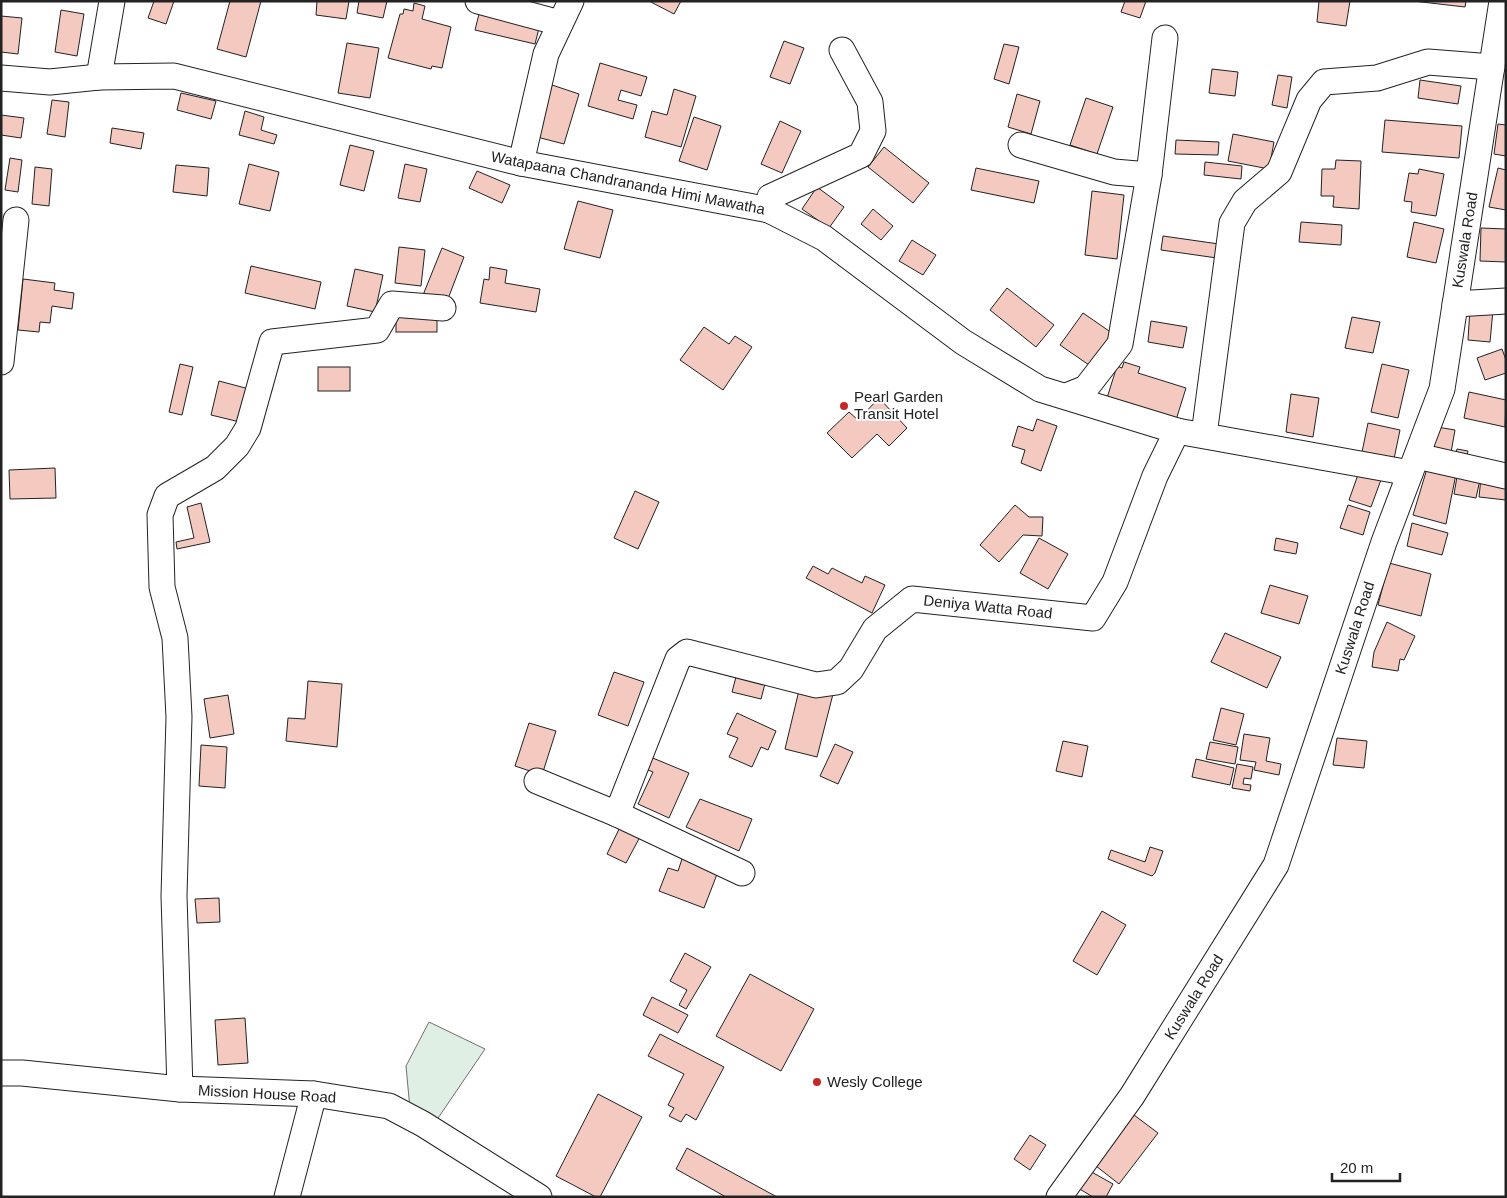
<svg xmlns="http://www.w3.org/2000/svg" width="1507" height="1198" viewBox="0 0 1507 1198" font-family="Arial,sans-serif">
	<rect width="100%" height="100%" fill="#fff"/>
	<!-- green -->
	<path fill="#e0efe3" stroke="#6f6f6f" d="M429,1022L485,1049L434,1124L410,1109L406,1066Z"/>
	<!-- building -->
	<g fill="#f3c9c0" stroke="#222">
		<path d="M154,1H174L166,24L148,18Z"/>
		<path d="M230,1H261L246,57L217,49Z"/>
		<path d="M317,1H349L346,19L316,15Z"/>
		<path d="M359,1H387L383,18L357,13Z"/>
		<path d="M649,1H681L674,14Z"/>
		<path d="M1125,1H1146L1140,18L1121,12Z"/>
		<path d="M1319,1H1350L1346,26L1317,22Z"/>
		<path d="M1413,1H1466L1465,7Z"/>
		<path d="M414,3L425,6L422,19L451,27L442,68L432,66L431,69L388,58L400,14H403L404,9L413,11Z"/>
		<path d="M61,10L84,14L77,56L55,52Z"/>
		<path d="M479,14L539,28L535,44L475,30Z"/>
		<path d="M1,16L22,18L18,54L1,52Z"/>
		<path d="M784,41L804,48L790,84L770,77Z"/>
		<path d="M347,43L379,48L370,98L338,93Z"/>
		<path d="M1004,44L1019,47L1009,84L994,79Z"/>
		<path d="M600,63L647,77L641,96L621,90L618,100L637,105L633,119L588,106Z"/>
		<path d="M1212,69L1238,72L1235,96L1209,93Z"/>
		<path d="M1278,75L1292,77L1287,108L1272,105Z"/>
		<path d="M1420,80L1461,86L1458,104L1418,98Z"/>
		<path d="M552,85L579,94L564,144L537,137Z"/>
		<path d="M674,89L696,96L681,147L645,137L652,111L667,115Z"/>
		<path d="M181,93L216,101L211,119L177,110Z"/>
		<path d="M1017,94L1040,101L1031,134L1008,127Z"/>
		<path d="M1086,98L1113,107L1097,154L1070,145Z"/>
		<path d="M52,100L69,102L65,137L47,134Z"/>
		<path d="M245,111L264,117L261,130L277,135L274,144L239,135Z"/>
		<path d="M1,115L24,118L21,138L1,135Z"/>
		<path d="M694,117L721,126L707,170L679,161Z"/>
		<path d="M1385,120L1462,126L1459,158L1382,152Z"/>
		<path d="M780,121L801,131L782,173L761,164Z"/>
		<path d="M1498,124L1506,125V156L1494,154Z"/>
		<path d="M112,128L144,133L141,149L110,143Z"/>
		<path d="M1233,134L1274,142L1269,169L1228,161Z"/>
		<path d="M1176,140L1219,142L1218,155L1175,154Z"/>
		<path d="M350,145L374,151L364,191L340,185Z"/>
		<path d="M884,147L929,183L913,203L868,167Z"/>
		<path d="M10,158L22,160L18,192L5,190Z"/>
		<path d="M1336,160L1361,161L1359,209L1333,207L1334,196H1321L1322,169H1335Z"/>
		<path d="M1205,162L1242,166L1241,179L1204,175Z"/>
		<path d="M249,164L279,172L270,211L239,204Z"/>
		<path d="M405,164L427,169L420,202L398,198Z"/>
		<path d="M176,165L209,168L207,196L173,192Z"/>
		<path d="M35,167L52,169L49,206L32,204Z"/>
		<path d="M976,168L1039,181L1034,203L971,190Z"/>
		<path d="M1498,168L1506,170V210L1489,207Z"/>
		<path d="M1419,169L1444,174L1436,216L1411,212L1412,202L1404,201L1409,173L1418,174Z"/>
		<path d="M477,171L510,185L502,203L469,188Z"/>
		<path d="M817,187L844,207L829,228L802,209Z"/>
		<path d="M1092,191L1124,195L1117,259L1085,255Z"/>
		<path d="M578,201L613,210L600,258L564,249Z"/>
		<path d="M873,209L893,226L881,240L861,224Z"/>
		<path d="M1301,222L1342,225L1341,245L1299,242Z"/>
		<path d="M1414,222L1444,229L1436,263L1407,257Z"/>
		<path d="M1481,228L1506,229V262L1480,261Z"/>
		<path d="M1163,236L1219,244L1217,258L1161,250Z"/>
		<path d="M912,240L936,255L923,275L899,261Z"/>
		<path d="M399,247L425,250L421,286L395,283Z"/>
		<path d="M442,248L464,257L446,304L423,295Z"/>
		<path d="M251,266L321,282L315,309L245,293Z"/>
		<path d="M490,267L507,270L505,283L540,289L536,312L480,303L484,279L489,280Z"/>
		<path d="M355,269L383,275L375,312L347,306Z"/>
		<path d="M23,279L55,283L54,290L74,293L72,309L52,306L50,323L40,322L39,332L18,330Z"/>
		<path d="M1007,288L1054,325L1036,347L990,310Z"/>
		<path d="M1470,308L1493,310L1490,342L1468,340Z"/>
		<path d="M1083,313L1112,333L1089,365L1060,345Z"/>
		<rect x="396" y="314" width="41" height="18"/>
		<path d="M1352,317L1380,322L1373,353L1345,348Z"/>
		<path d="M1151,321L1187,327L1183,348L1148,342Z"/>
		<path d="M704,327L729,344L735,336L752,347L723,390L680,360Z"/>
		<path d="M1502,349L1506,360V373L1485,380L1477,358Z"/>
		<path d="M1124,362L1140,367L1138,373L1186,388L1176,420L1107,398L1117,366L1122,368Z"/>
		<path d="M180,364L193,367L182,415L169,412Z"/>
		<path d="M1382,364L1409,370L1398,418L1371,412Z"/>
		<rect x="318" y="367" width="32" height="24"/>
		<path d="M219,381L253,390L244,423L211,415Z"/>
		<path d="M1469,392L1506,400L1505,427L1464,418Z"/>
		<path d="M1291,394L1319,398L1313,437L1286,432Z"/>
		<path d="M879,398L907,428L889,446L877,434L852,458L827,433L849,412L858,420Z"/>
		<path d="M1037,419L1057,426L1041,471L1021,463L1025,450L1012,446L1018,426L1033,431Z"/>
		<path d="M1368,423L1400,430L1394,459L1362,452Z"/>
		<path d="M1437,427L1455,430L1450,458L1432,455Z"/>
		<path d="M1457,449L1468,451L1466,460L1455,458Z"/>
		<path d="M1429,462L1457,469L1446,524L1413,515Z"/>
		<path d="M55,468L56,498L10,499L9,470Z"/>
		<path d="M1360,469L1382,477L1371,507L1349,500Z"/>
		<path d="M1458,471L1481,475L1476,498L1454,494Z"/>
		<path d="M1481,478L1506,481V500L1479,497Z"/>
		<path d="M635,491L659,502L638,549L614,538Z"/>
		<path d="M201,503L210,542L177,549L176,542L194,538L187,507Z"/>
		<path d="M1015,505L1029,517H1043L1042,536L1023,535L999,562L980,545Z"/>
		<path d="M1348,505L1370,512L1363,535L1340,528Z"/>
		<path d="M1412,523L1448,533L1442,555L1407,546Z"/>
		<path d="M1039,538L1068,554L1048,589L1020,573Z"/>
		<path d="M1276,538L1298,543L1296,554L1274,550Z"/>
		<path d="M1389,563L1431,574L1421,616L1378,605Z"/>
		<path d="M813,566L828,574L832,568L862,583L865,576L885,585L872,613L806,578Z"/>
		<path d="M1270,585L1308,596L1299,624L1261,613Z"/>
		<path d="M1387,622L1415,636L1404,660L1400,659L1398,671L1372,667L1374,652Z"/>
		<path d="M1225,633L1281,657L1267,688L1211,662Z"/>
		<path d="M614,672L644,682L628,726L598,715Z"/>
		<path d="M737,673L766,680L761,699L732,692Z"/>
		<path d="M308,681L342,684L337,747L286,741L288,718L305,719Z"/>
		<path d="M800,686L833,694L817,757L785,749Z"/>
		<path d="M228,695L234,734L210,738L204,699Z"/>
		<path d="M1221,708L1244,714L1236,745L1213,740Z"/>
		<path d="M737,713L776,731L768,750L761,747L752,767L729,757L738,738L727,734Z"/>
		<path d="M529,723L556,731L542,775L515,766Z"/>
		<path d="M1244,734L1270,738L1266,761L1281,764L1279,775L1254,770L1256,762L1240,760Z"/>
		<path d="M1337,738L1367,741L1364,768L1333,765Z"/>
		<path d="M1063,741L1088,746L1082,777L1056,771Z"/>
		<path d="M1210,742L1238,747L1235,764L1206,759Z"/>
		<path d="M835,744L853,752L838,784L820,776Z"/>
		<path d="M201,745L227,747L225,788L199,786Z"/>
		<path d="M648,756L689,773L669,818L638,804L653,772L643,768Z"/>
		<path d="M1196,759L1234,768L1230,785L1192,777Z"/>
		<path d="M1237,764L1253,767L1251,779L1244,778L1243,784L1251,785L1250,791L1232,788Z"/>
		<path d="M700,799L752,819L739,851L686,827Z"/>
		<path d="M621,825L641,835L626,863L607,854Z"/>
		<path d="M1150,847L1163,851L1155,873L1152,876L1108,859L1111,850L1145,862Z"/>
		<path d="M683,856L719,869L704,908L659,891L668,868L678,871Z"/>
		<path d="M219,898L220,922L197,923L195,899Z"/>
		<path d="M1102,911L1126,925L1097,975L1073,961Z"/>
		<path d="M685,953L711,967L686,1009L679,1005L687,990L670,981Z"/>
		<path d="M750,974L814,1009L781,1071L716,1036Z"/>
		<path d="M652,997L688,1015L678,1033L643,1015Z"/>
		<path d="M245,1018L248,1063L218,1065L215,1020Z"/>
		<path d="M660,1034L724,1067L696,1120L686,1114L681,1122L669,1116L674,1108L668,1105L684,1074L648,1056Z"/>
		<path d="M598,1094L642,1117L600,1197H596L556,1176Z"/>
		<path d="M1134,1115L1158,1133L1119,1184L1096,1166Z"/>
		<path d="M1030,1135L1046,1145L1030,1170L1014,1159Z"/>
		<path d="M687,1148L777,1197H726L676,1169Z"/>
		<path d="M1088,1170L1113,1184L1106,1197H1093L1078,1188Z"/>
	</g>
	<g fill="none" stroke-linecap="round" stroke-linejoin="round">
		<!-- minor casing -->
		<g stroke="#222" stroke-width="27">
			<g id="minor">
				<path d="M478,1L560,23"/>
				<path d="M99,77L112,1"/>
				<path d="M1,78L50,82L99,77L174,76L521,163L769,210L824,238L963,342L1040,389L1177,431L1410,473"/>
				<path d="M1021,145L1114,172L1149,175"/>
				<path d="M521,163L546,54L571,1"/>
				<path d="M769,210L770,197L861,155L873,131L870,102L842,50"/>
				<path d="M1455,304L1506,301"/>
				<path d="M1,362L16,220"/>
				<path d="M1066,396L1086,388L1120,344L1149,175L1165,38"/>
				<path d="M1204,435L1232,223L1245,201L1279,172L1309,100L1324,82L1377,78L1428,62L1492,67"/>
				<path d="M1417,456L1506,476"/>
				<path d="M537,781L617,814L742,873"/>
				<path d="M617,814L678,659L687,652L816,685L837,682L851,669L875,629L912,599L1093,618L1115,582L1155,476L1177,431"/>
				<path d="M1,1073H22L180,1089L314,1094L389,1106L423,1124L539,1197"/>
				<path d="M180,1089L174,896L179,717L175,638L162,587L160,515L167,496L215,468L237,446L248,428L272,342L377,330L392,304L443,308"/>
				<path d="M287,1197L314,1094"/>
				<path d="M1059,1197L1132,1096L1276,865L1384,542L1442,389L1502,1"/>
			</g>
		</g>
		<!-- minor -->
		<use href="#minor" stroke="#fff" stroke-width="25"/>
	</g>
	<!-- markers -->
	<g fill="#c62828" stroke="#fff" stroke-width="2">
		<circle cx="844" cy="406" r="5"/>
		<circle cx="817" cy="1082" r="5"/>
	</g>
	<g text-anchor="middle" stroke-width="4" stroke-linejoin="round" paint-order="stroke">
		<!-- street labels -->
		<g font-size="15" fill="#222" stroke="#fff">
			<text transform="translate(628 183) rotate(11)" y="5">Watapaana Chandrananda Himi Mawatha</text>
			<text transform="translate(1465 240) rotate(-81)" y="5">Kuswala Road</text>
			<text transform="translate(988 607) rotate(6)" y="5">Deniya Watta Road</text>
			<text transform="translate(1355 628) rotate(-72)" y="5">Kuswala Road</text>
			<text transform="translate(1194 997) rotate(-58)" y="5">Kuswala Road</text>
			<text transform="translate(267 1094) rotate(3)" y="5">Mission House Road</text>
		</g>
		<!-- poi labels -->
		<g font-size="15" fill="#222" stroke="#fff" text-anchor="start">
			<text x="854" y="402">Pearl Garden<tspan x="854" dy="17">Transit Hotel</tspan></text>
			<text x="827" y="1087">Wesly College</text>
		</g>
	</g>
	<!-- border -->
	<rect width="1507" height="1198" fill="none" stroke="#222222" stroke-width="5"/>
	<!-- scale -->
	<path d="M1332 1173v8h68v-8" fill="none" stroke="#222222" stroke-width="2.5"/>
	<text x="1340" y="1173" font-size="15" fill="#222222" stroke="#ffffff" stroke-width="4" paint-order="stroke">20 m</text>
</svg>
